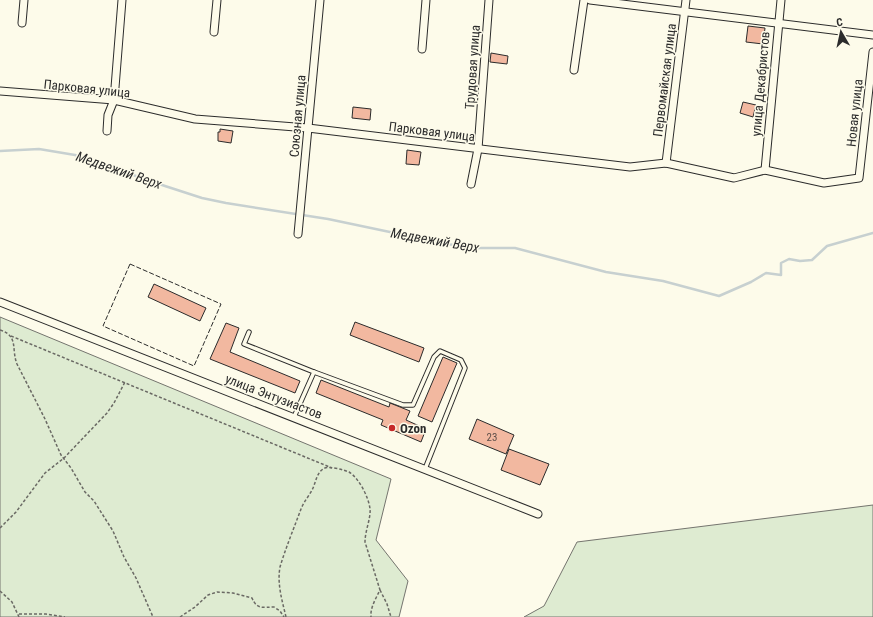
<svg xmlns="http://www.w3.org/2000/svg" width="873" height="617" viewBox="0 0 873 617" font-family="'Roboto Condensed',sans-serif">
	<rect width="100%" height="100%" fill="#fdfbea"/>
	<!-- green -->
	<g fill="#deebd1" stroke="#74746e">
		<path d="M0,317L391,479L376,540L408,581L399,617H0Z"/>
		<path d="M873,505V617H524L544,606L577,542Z"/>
	</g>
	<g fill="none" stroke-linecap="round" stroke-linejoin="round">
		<!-- stream -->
		<path stroke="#c7d0d0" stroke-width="2.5" d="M0,151L39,149L75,155L165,186L202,198L226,203L328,219L447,244L474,248H515L606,272L663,281L719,296L751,282L766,273L781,275V263L789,259L800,261L812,260L827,246L873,233"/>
	</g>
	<!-- building -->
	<g fill="#f2b8a0" stroke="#2b2b2b">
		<path d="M748,26L765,28L763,44L746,42Z"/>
		<path d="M491,53L508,56L507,64L490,62Z"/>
		<path d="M743,102L756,105L753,117L740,113Z"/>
		<path d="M353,107L371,109L370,120L352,118Z"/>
		<path d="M220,129L233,131L231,143L218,141V132H220Z"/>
		<path d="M407,150L421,152L419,165L406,164Z"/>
		<path d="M154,284L206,308L200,321L148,297Z"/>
		<path d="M355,322L424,348L419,362L350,335Z"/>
		<path d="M226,323L239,328L230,352L300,381L295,393L210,359Z"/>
		<path d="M443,357L457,363L432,422L418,416Z"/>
		<path d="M321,380L389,407L390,403L410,411L406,420L426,429L421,442L381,425L383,420L316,393Z"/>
		<path d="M477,419L514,435L506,454L469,439Z"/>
		<path d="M509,449L549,464L540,485L501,470Z"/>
	</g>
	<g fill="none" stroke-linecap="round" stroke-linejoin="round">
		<!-- lane casing -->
		<g stroke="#2b2b2b" stroke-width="5.5">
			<g id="lane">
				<path d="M249,332L244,344L314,372"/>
				<path d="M294,417L314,372L403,405H413L434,357L440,351L461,360L465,368L425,469"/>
			</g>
		</g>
		<!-- street casing -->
		<g stroke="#2b2b2b" stroke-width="9">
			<g id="street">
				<path d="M590,0L873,35"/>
				<path d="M22,23L24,0"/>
				<path d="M214,32L217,0"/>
				<path d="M422,49L426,0"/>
				<path d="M574,70L584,0"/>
				<path d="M0,91L114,100L195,119L308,128L630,167L666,163L734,178L765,170L824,183L859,178L873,52"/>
				<path d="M107,131L108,115L114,100L122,0"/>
				<path d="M666,163L686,0"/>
				<path d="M765,170L781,0"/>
				<path d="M471,184L478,149L489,0"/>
				<path d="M298,234L320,0"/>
				<path d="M0,302L538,514"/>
			</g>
		</g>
		<!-- path -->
		<g stroke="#6a6964" stroke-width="1.5" stroke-dasharray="3 2" stroke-linecap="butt">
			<path d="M0,330C19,336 11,349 17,364L45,419L61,455L71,468L85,492L94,501L113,531L124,557L136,578L153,617"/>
			<path d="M11,336L332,468"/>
			<path d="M0,528L16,512L45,473L64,458L107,413L114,403L125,382"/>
			<path d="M380,590L387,604L391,617"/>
			<path d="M0,591L12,602L19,617"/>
			<path d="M19,614H46L65,617"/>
			<path d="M180,617L195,607L208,595L217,592L233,593L252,598C257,610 263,607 274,607L280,611L284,617"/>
			<path d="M286,617C282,600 277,584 280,567C286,547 294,528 301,509C304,501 310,495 313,488C316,481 317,473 323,469C328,465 344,470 349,472C359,478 369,498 370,509C371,518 365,531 365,542L380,590C376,598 370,608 371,617"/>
		</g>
		<!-- lane -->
		<use href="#lane" stroke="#fdfbea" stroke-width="3.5"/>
		<!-- street -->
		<use href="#street" stroke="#fdfbea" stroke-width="7"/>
		<!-- fence -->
		<path stroke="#2b2b2b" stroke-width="1" stroke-dasharray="5 2" stroke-linecap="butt" d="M130,264L221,304L194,366L103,326Z"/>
	</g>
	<!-- markers -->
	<circle fill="#c62828" stroke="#fdfbea" stroke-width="1.5" cx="392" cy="428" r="4"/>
	<g text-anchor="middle" stroke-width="3" stroke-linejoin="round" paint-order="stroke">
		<!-- number labels -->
		<g font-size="11" fill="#5d4e48">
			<text x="492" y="441">23</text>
		</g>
		<!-- street labels -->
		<g font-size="13" fill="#2b2b2b" stroke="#fdfbea">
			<text transform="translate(472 67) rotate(-86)" y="5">Трудовая улица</text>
			<text transform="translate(664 80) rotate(-83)" y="5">Первомайская улица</text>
			<text transform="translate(760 84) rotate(-85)" y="5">улица Декабристов</text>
			<text transform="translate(87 88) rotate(6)" y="5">Парковая улица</text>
			<text transform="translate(854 113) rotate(-84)" y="5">Новая улица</text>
			<text transform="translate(297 116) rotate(-85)" y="5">Союзная улица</text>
			<text transform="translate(432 131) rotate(7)" y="5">Парковая улица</text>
			<text transform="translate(274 396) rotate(21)" y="5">улица Энтузиастов</text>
		</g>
		<!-- poi labels -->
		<g font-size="13" font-weight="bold" fill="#2b2b2b" stroke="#fdfbea" text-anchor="start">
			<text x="400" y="433">Ozon</text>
		</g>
		<!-- water labels -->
		<g font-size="14" font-style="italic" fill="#2b2b2b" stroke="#fdfbea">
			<text transform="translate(119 170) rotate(19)" y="5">Медвежий Верх</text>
			<text transform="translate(435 240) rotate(10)" y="5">Медвежий Верх</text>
		</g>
	</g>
	<!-- north arrow -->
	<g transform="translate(841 32) rotate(351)" stroke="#fdfbea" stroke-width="3" paint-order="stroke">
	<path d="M0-3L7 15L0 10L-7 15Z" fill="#2b2b2b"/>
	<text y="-6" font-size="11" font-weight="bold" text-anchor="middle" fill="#2b2b2b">С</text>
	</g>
</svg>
